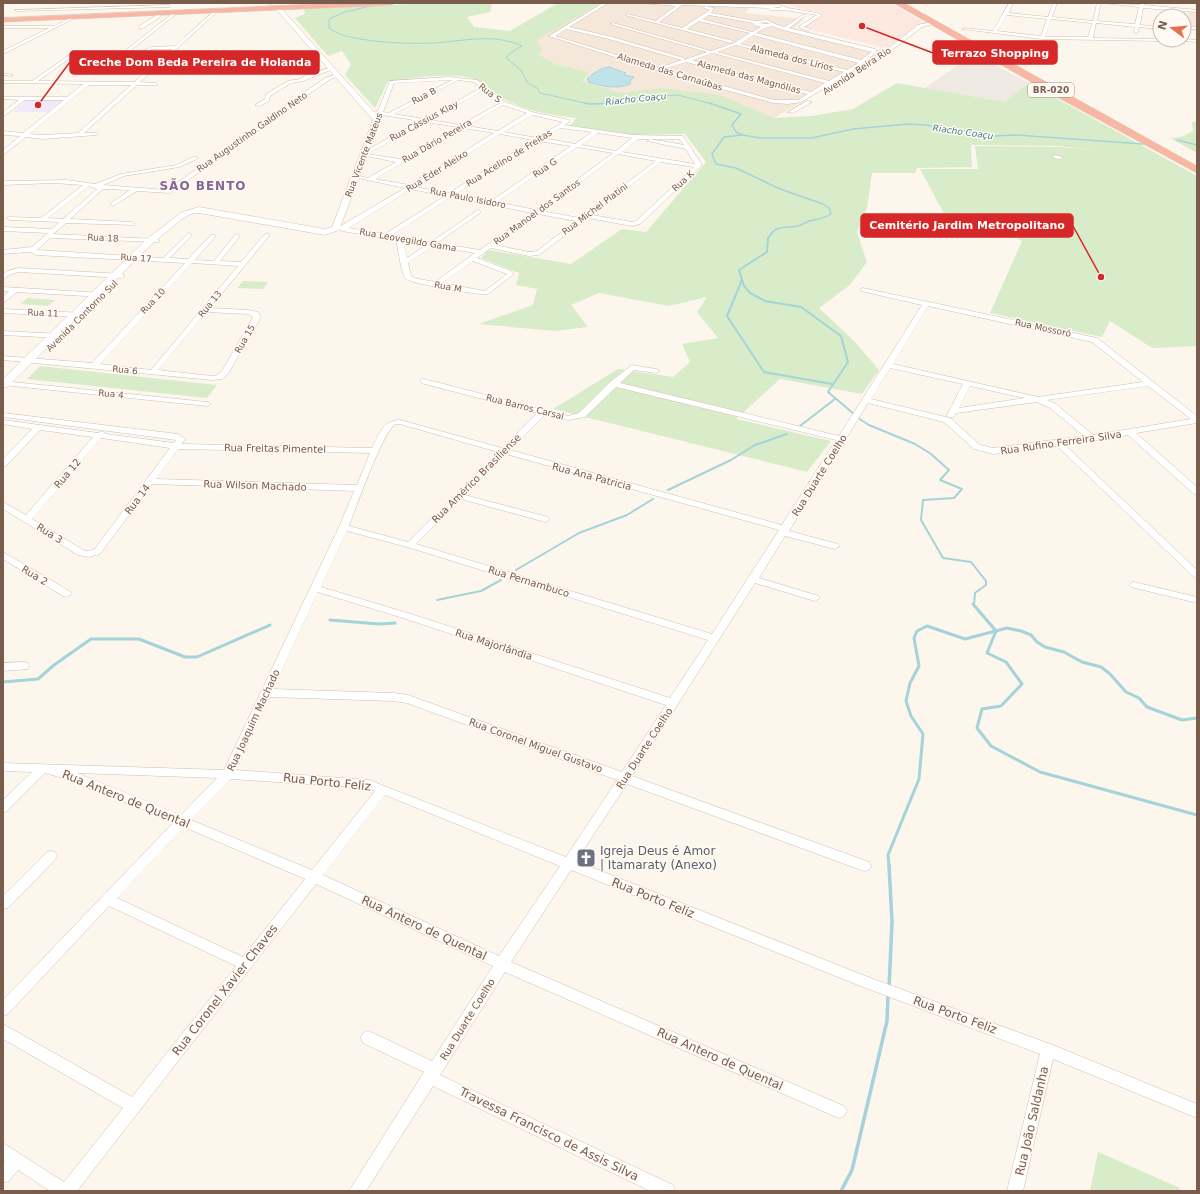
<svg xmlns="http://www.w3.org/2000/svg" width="1200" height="1194" viewBox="0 0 1200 1194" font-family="'DejaVu Sans',sans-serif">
	<rect width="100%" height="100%" fill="#fdf6ec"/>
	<!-- residential -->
	<g fill="#f5e8da">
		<path d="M601,3H661L746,7L749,9L745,13L804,19L794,28L879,50L882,52L853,72L774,118L621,93L581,81L590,72L555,64L538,55L542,49L536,40Z"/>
		<path d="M1188,11L1197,12V31L1186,30Z"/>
	</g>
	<!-- commercial -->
	<path fill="#fde8e0" d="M787,3H891L925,23L921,24L889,48H885L804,28L803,27L823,15L819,12L796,8Z"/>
	<!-- industrial -->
	<path fill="#efe9e4" d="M971,56H978L1029,83L1005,102L925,88Z"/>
	<!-- education -->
	<path fill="#f3e8fa" d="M28,99H64L48,112H13Z"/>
	<!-- green -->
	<g fill="#d8ecc9">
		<path d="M433,3H492L490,12L467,17L474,27L510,31L558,3H601L537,40L542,49L539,55L555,64L590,72L582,81L621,93L661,88L719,95L774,118L811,116L853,109L897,83L1005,102L1029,83L1197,176V346L1152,348L1110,321L1102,337L990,313L1022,241L1011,235L955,234L920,169H978L975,146L1060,147L1103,151L1058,146L971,145L972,167L917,168L915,173H872L867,208L857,232L867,262L850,285L819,308L856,343L879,370L862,394L780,379L736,419L831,441L807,472L553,409L618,369L673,377L690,362L682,344L718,338L697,312L707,297L669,306L599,293L571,305L588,327L556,331L479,324L533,305L537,289L516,285L519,273L481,258L488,250L571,264L622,229L646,232L706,162L685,134L632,135L570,126L576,118C552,115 530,112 508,101C494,94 487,82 470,78C447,72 411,79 388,81L375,108L345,75L351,64L342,51L328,56L295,18L305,14L304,9Z"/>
		<path d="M1197,121V153L1170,138L1181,137L1193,131L1192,122Z"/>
		<path d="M243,281L268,282L263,289L237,288Z"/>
		<path d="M27,298L55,300L48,306L21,304Z"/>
		<path d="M40,366L217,385L207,398L27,379Z"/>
		<path d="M1098,1152L1180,1188L1179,1191H1090Z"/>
	</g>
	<!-- water -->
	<path fill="#bfe3e8" stroke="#a5d3da" d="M609,67L626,73L624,75L634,77L630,81V84C616,90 602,86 588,82L589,80L587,79C594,73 600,68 609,67Z"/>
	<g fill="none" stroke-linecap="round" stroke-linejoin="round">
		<!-- stream-far4 -->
		<g stroke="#a5d3da" stroke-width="1">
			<path d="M370,3V6L342,13L329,19V28C340,36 353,38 367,40C389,43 412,44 434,43C465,41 493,33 522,46L510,53L506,58L520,69L528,83L537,88L540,93L589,104"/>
			<path d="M596,104L621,102L625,99L632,98L678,95L712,104"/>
		</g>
		<!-- stream-far3 -->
		<g stroke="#a5d3da" stroke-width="1.5">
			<path d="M584,103L591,104L611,103"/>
			<path d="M709,103L741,114L732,125L736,132L743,135L760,138H811L853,129L908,124L926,125L994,136L1015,135L1143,144"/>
			<path d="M742,135L724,137L712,154L716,164L736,168L780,189L823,204L829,208L831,214C824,219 815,219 807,222C804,223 801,225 798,226C789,228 777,225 771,234"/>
			<path d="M1177,140L1197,145"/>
		</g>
		<!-- stream-far2 -->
		<g stroke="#a5d3da" stroke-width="2">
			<path d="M772,233L768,238L767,252L739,270L744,286L750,293L765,301L801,307L841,336L848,362L828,392L861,420L869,425L915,444L931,454L949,470L940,480L962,489L954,498L923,500L921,520L943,558L971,562L986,581V585L975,593L974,605"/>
			<path d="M742,280L727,316L764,372L832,384"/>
			<path d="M800,426L835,399"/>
			<path d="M668,490L731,460L755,445L787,434"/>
			<path d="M516,570L579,533L627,515L653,499"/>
			<path d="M437,600L481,591L501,580"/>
		</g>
		<!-- stream-far1 -->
		<g stroke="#a5d3da" stroke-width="3">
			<path d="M973,604L996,631"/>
			<path d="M330,620L379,624L395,623"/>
			<path d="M996,631L987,653L1006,662L1022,684L1001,706L982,709L977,728L991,746L1040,772L1197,815"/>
			<path d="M3,682L38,679L54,665L91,639H139L185,657H197L270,625"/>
			<path d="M889,866L888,855L919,779L923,734L911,716L906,701L910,683L919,666L914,638L917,631L927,626L965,639L1007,628L1021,631L1031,635L1037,642L1045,647L1064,652L1082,662L1101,667L1110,674L1126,692L1139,698L1147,707L1182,720L1197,718"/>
		</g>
		<!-- stream -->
		<g stroke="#a5d3da" stroke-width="3.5">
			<path d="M889,865L892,922L889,988"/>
			<path d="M841,1191L852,1170L887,1021L888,995"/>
		</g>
		<!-- street casing -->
		<g stroke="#d1beb0" stroke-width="1">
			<g id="street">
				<path d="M269,3H273L270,5Z"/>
				<path d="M603,3H608L569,27L612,37L684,58V60L707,52L610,24L613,23L711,51L734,43L750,33L699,21L687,29L733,41L731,43L625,15L627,14L656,21L676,6L641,3L779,5L788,8L817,13L822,15L804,27L811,29L809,31L798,27L817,15L784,10H770L768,8L682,5L659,22L682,28L710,10L704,8L705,6L714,8L711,13L756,21L767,20L775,24L785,27L804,14L805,16L789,28L875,49L877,52L850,73L801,102L788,104L774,103L681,78L549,36ZM779,7L782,8H772ZM709,15L753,23L754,25L761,27L752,32L702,19ZM766,22L770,24L757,23H758ZM772,26L783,30L872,52L861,60L756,33L765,28ZM566,29L609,39L682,60L659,68L555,36ZM753,35L858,63L847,70L740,44ZM736,45L844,72L829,81L717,52ZM713,53L825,83L811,92L751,78L692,60ZM687,62L748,80L808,94L798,100H774L663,69Z"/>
				<path d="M1009,3H1013L1009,13L1048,17L1053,3H1057L1052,17L1093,21L1097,3H1101L1097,21L1135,24L1139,7L1102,3L1140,5V3H1144V5L1197,10V12L1143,8L1140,25L1160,27V29L1139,27L1138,32L1136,33L1134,32L1135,27L1096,23L1093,38L1160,39L1162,40L1160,41L1042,39L962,29L964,28L993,31ZM1007,15L1047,19L1041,36L997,31ZM1051,19L1092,23L1088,37H1045Z"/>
				<path d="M169,5L170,7L17,11L15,10Z"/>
				<path d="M215,10L218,11L140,82L156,83L158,85H137L84,133H97V135L43,139L26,137L3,155V150L20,136L3,135V131L23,133L64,100H25L3,117V112L19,100L3,99V97H67L83,84L3,83V81H32L75,51L77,53L38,81L134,82L172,49H152L135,59L115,62L102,73L98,72L173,13L176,14L120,59L132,57L151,47L175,46ZM89,85H131L78,133L43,135L29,134Z"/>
				<path d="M159,12L162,13L160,17L143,28H139V26L157,15Z"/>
				<path d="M74,16L77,17L3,54V51L49,28H3V26H54Z"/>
				<path d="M932,22L933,24L922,27L872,65L868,64L918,25Z"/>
				<path d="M1184,26L1197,27V29L1184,28Z"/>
				<path d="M1184,39L1197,40V42L1164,40Z"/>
				<path d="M329,68L333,69L303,81L291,83L270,96L269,101L260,106L255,105L265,99L266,94L288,81L300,79L306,75Z"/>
				<path d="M3,73L13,75L11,76L3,75Z"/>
				<path d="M337,74L339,76L329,80L170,193L137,191L113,206L111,205V203L130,190L103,189L70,219L132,222L135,224L134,225L66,223L53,234L157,239L159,240V242L50,238L37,250L163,258L189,233L191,234V236L170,258L188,259L211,235H215V237L195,260L214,261L235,235L237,234L240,236L220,261L241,262L265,234H269V236L210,308L248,310L258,312L261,317L228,374L222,379L212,380L3,360V356L92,363L185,263L36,255L30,252L3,254V250L32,247L48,233L3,231V227L52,229L59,222L10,220L7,218L8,217L41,218L83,185L53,183L3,185V181L67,180L95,184L121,174L176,165L193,157H197V159L179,167L124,176L103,185L167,190L325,78ZM89,186L97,189L63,219L48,218ZM192,263L238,266L151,370L100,364ZM206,312L248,314L253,317L222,371L217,375L212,376L158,370Z"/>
				<path d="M449,77L477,80L505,102L532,112L569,120V122L564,125L633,135L683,136L701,163V166L640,224L632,226L588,218L539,255L529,256L491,248L477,258L511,271L514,274L488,294C481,296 410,283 406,279C401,274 398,248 396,240L342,231L337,228L405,188L353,177L356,175L368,178L396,162L361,155L363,152L420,121L382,115L379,121H375L377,114L372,112L378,111L390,81ZM452,80L389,113L383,112L394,83ZM458,80L474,82L481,88L424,119L394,114ZM484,90L500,103L461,125L430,120ZM503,105L527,113L498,131L467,126ZM532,115L563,122L537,138L504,132ZM426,122L457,127L401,159L367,154ZM463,128L494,133L409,185L375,179ZM560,128L592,132L575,144L543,138ZM598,133L632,138L616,151L581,145ZM500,134L533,140L449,193L415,187ZM638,139H679L684,145L650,139L647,141L686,149L695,164L622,152ZM539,141L571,146L491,201L456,194ZM577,147L613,153L536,210L497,202ZM618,154L656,161L580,218L542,211ZM661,162L694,167L636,221L632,222L592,215ZM411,189L445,196L385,234L349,228ZM451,197L532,213L480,250L437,243L480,213L481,212L478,210L431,242L392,235ZM538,214L576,221L537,251L529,252L495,245ZM403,241L426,245L407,258ZM433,246L475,253L435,282L414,278L411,276L408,263ZM473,261L507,274L485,291L442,283Z"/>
				<path d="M807,101L812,102L793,113L788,112Z"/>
				<path d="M1055,155L1063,157L1060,159L1053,158V156Z"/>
				<path d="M19,268L122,274L125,276L122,278L19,272L11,274L3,279V274L7,271Z"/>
				<path d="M3,287L103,293L106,295L103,297L17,292L3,303V297L9,291H3Z"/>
				<path d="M863,288L1097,338L1197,416V423L1136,433L1197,487V495L1194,494L1128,435L1065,445L1197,570V578L1194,577L1057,446L993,454L974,449L944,422L868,403L789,531L838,544L840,546L835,549L785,536L759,578L819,596L820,598L815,601L755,583L632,776L869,862L871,866L869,870L865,871L861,870L627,784L576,861L868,977L1053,1045L1197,1104V1118L1053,1059L1023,1191H1007L1040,1054L858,985L571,870L511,962L844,1106L847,1111L844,1116L839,1118L834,1116L505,972L440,1075L673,1185L675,1191H650L433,1086L366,1191H349L424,1072L363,1043L361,1038L363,1033L368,1031L373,1033L432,1061L493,966L316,884L77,1191H50L18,1170L9,1181L3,1183V1163L5,1161L3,1160V1143L64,1182L123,1108L3,1039V1024L132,1097L236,966L109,906L8,1014L3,1016V1000L174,822L66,779L45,773L7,811L3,813V800L32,772L3,771V763L224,770L339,527L354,491L152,484L100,554L89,557L78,555L3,509V502L26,515L93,437L40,430L6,466L3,467V459L32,429L3,424V420L98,433L102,431L106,434L174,443L176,440L3,417V413L178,434L185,439L182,444L372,448C379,435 382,420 400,420L502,448L537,413L421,383V379H424L568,416L579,413L610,382L632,365L656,369L660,371L656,373L634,370L620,383L839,436L922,305L861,291V289ZM928,306L1092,342L1143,382L1038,397L893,364ZM890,368L963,384L947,415L948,417H954L956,413L1037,402L1050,408L1084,436L993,448L980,445L950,418L871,399ZM970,386L1025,398L959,408ZM1148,386L1191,419L1093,435L1056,404L1047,400ZM616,387L836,440L782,525L510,450L545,415L568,420L585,417ZM395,424H400L498,452L408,542L349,526C357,505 381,436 395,424ZM101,438L170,448L94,550L85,551L32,519ZM178,449L370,453L357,485L156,479ZM506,454L779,530L712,634L416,544L461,499L545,522L548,521L550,519L548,517L465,495ZM347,531L407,547L708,640L670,698L411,614L321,587ZM318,592L403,618L666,705L622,772L408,695L393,693L273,689ZM270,697L393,701L407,703L617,780L566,857L369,780L236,770ZM77,773L217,778L181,815ZM231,779L368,788L375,791L312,870L191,820ZM385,795L560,866L499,956L323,875ZM184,827L305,879L243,957L117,898Z"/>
				<path d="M3,309L83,313L87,315L83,317L3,313Z"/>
				<path d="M3,331L61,334L65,336L61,338L3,335Z"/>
				<path d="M3,381L207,402L211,404L207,406L3,385Z"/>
				<path d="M3,552L71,592L72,594L67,597L63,596L3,559Z"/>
				<path d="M1134,582L1197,597V603L1131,587L1129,585L1131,583Z"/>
				<path d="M24,662L28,663L29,666L28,669L3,671V663Z"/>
				<path d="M51,851L55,852L57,856L55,860L8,908L3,909V896L47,852Z"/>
			</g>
		</g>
		<!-- secondary casing -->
		<g stroke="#d6c0b0" stroke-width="1">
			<path id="secondary" d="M276,7H280L381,120L339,230L325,235L199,213H193L182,219L153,243L7,387L3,388V379L147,239L182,212L199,207L325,229L332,227L373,120L276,9Z"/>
		</g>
		<!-- highway casing -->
		<g stroke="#dad1cd" stroke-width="1">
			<g id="highway">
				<path d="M338,3H395L391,5L3,22V18Z"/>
				<path d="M894,3H904L1197,166V173L1059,98Z"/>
			</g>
		</g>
		<!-- street -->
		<use href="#street" fill="#fff" fill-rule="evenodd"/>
		<!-- secondary -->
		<use href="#secondary" fill="#fff" fill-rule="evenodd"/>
		<!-- highway -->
		<use href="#highway" fill="#f7b7a3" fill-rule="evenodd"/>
	</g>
	<!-- icons -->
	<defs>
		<g id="church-square" transform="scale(1)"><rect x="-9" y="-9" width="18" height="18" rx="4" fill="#6b7280" stroke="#fffaf3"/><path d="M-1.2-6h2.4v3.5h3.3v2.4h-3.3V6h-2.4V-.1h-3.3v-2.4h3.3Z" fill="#fff"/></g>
	</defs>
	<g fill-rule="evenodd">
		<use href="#church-square" x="586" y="858"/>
	</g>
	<g text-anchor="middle" stroke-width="3" stroke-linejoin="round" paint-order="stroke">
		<!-- far-street labels -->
		<g font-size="9" fill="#7a5c4d" stroke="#fffaf3">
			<text transform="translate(792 58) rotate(14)" y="3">Alameda dos Lírios</text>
			<text transform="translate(857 71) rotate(-33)" y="3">Avenida Beira Rio</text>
			<text transform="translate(670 72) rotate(17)" y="3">Alameda das Carnaúbas</text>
			<text transform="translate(749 77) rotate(15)" y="3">Alameda das Magnólias</text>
			<text transform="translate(490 93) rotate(37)" y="3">Rua S</text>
			<text transform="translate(424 96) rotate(-27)" y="3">Rua B</text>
			<text transform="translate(424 121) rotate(-28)" y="3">Rua Cássius Klay</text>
			<text transform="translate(252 132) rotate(-35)" y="3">Rua Augustinho Galdino Neto</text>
			<text transform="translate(437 141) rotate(-30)" y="3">Rua Dário Pereira</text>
			<text transform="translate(364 155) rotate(-69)" y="3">Rua Vicente Mateus</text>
			<text transform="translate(509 158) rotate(-32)" y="3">Rua Acelino de Freitas</text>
			<text transform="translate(545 168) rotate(-34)" y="3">Rua G</text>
			<text transform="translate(437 171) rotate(-32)" y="3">Rua Éder Aleixo</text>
			<text transform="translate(683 181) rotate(-43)" y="3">Rua K</text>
			<text transform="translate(468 198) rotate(11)" y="3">Rua Paulo Isidoro</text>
			<text transform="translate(595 209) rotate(-37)" y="3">Rua Michel Platini</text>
			<text transform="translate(537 212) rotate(-36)" y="3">Rua Manoel dos Santos</text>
			<text transform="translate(103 238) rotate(3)" y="3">Rua 18</text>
			<text transform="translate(408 240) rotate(10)" y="3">Rua Leovegildo Gama</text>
			<text transform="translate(136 258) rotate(4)" y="3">Rua 17</text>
			<text transform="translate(448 287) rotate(10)" y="3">Rua M</text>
			<text transform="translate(153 301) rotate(-47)" y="3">Rua 10</text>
			<text transform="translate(210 304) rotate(-51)" y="3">Rua 13</text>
			<text transform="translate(43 313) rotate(3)" y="3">Rua 11</text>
			<text transform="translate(82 316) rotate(-45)" y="3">Avenida Contorno Sul</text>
			<text transform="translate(1043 328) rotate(12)" y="3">Rua Mossoró</text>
			<text transform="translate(245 339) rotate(-60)" y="3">Rua 15</text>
			<text transform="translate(125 370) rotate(6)" y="3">Rua 6</text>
			<text transform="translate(111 394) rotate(6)" y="3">Rua 4</text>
			<text transform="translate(525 407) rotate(14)" y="3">Rua Barros Carsal</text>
		</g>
		<!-- shield labels -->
		<rect fill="#fffaf3" stroke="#a28b7f" stroke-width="1" x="1028" y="83" width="46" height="14" rx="3"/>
		<g font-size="9" font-weight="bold" fill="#7a5c4d">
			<text x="1051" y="93">BR-020</text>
		</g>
		<!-- far-water labels -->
		<g font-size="9" font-style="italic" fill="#437c86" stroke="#fffaf3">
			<text transform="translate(636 99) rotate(-6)" y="3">Riacho Coaçu</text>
			<text transform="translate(963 132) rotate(8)" y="3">Riacho Coaçu</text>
		</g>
		<!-- street labels -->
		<g font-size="10" fill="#7a5c4d" stroke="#fffaf3">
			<text transform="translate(1061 442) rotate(-8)" y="4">Rua Rufino Ferreira Silva</text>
			<text transform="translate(275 448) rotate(1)" y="4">Rua Freitas Pimentel</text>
			<text transform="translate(67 473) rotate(-50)" y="4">Rua 12</text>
			<text transform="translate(819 475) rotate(-58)" y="4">Rua Duarte Coelho</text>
			<text transform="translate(592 476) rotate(15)" y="4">Rua Ana Patricia</text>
			<text transform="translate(476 478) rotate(-45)" y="4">Rua Américo Brasiliense</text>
			<text transform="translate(255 485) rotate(2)" y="4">Rua Wilson Machado</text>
			<text transform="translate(137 499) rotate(-53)" y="4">Rua 14</text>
			<text transform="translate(50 533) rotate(32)" y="4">Rua 3</text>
			<text transform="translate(35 575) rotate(31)" y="4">Rua 2</text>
			<text transform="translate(529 581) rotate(17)" y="4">Rua Pernambuco</text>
			<text transform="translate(494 644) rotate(18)" y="4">Rua Majorlândia</text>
			<text transform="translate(253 720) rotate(-65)" y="4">Rua Joaquim Machado</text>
			<text transform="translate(536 745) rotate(20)" y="4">Rua Coronel Miguel Gustavo</text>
			<text transform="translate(644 748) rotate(-57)" y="4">Rua Duarte Coelho</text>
			<text transform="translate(467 1019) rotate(-58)" y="4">Rua Duarte Coelho</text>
		</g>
		<!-- far-district labels -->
		<g font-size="12" font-weight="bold" letter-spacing="1" fill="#846695" stroke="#fffaf3">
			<text x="203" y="190">SÃO BENTO</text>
		</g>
		<!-- near-street labels -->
		<g font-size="12" fill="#7a5c4d" stroke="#fffaf3">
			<text transform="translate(327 782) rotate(6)" y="4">Rua Porto Feliz</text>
			<text transform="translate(126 799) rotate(22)" y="4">Rua Antero de Quental</text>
			<text transform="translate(653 898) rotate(22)" y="4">Rua Porto Feliz</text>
			<text transform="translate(424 928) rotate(25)" y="4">Rua Antero de Quental</text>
			<text transform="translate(225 990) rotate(-52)" y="4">Rua Coronel Xavier Chaves</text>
			<text transform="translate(955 1015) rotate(20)" y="4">Rua Porto Feliz</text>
			<text transform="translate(720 1059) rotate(24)" y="4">Rua Antero de Quental</text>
			<text transform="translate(1032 1121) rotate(-77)" y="4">Rua João Saldanha</text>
			<text transform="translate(549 1134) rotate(26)" y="4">Travessa Francisco de Assis Silva</text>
		</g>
		<!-- near-worship labels -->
		<g font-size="12" fill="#5b616d" stroke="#fffaf3" text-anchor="start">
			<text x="600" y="855">Igreja Deus é Amor<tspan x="600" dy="14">| Itamaraty (Anexo)</tspan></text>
		</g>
	</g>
	<!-- callouts -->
	<path fill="none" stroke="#d62828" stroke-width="1.5" d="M862 26L933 53M38 105L70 62M1101 277L1073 226"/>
	<g fill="#d62828" stroke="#fffaf3" stroke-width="1.5">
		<circle cx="862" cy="26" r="4"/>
		<circle cx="38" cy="105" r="4"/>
		<circle cx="1101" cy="277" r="4"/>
	</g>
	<g fill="#d62828" stroke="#d62828" stroke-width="1.5">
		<rect x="933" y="41" width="124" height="23" rx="4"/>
		<rect x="70" y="51" width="249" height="23" rx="4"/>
		<rect x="861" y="214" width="212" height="23" rx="4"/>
	</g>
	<g font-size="11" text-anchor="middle" font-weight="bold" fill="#fff">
		<text x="995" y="57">Terrazo Shopping</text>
		<text x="195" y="66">Creche Dom Beda Pereira de Holanda</text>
		<text x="967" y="229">Cemitério Jardim Metropolitano</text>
	</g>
	<!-- border -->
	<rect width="1200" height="1194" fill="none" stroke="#7a5c4d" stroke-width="8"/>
	<!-- north arrow -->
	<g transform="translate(1172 28) rotate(286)"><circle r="19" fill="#fffaf3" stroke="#cabbb1"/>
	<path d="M0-3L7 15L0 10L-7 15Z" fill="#e76f51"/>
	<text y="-6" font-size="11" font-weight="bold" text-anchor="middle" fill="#7a5c4d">N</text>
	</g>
</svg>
